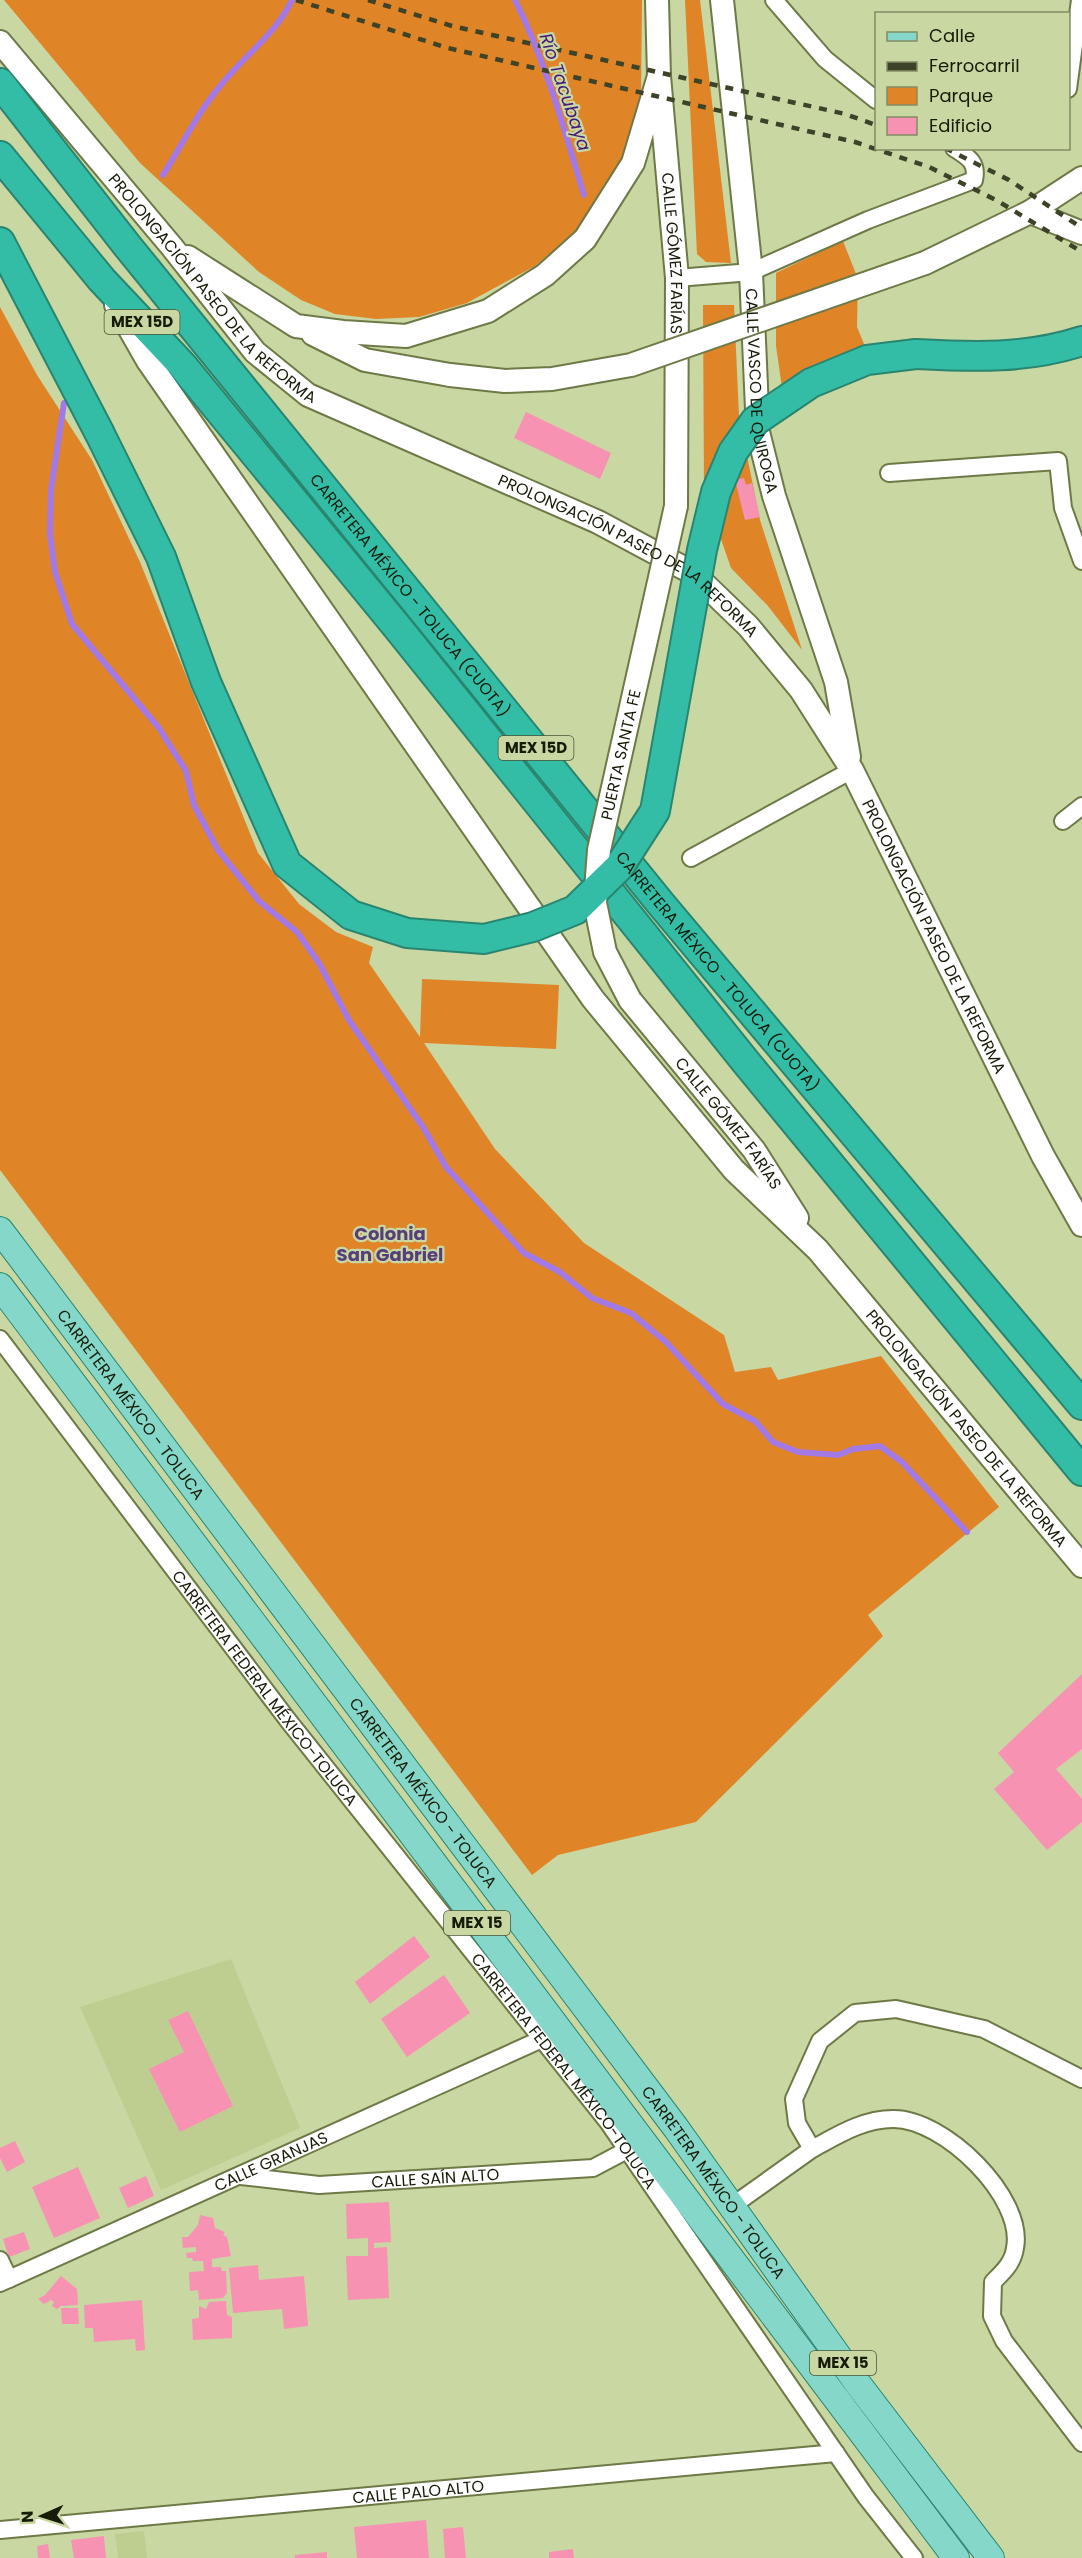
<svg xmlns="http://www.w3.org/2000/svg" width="1082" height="2558" viewBox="0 0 1082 2558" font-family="Poppins,sans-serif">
	<rect width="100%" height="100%" fill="#c9d7a2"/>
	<!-- built -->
	<g fill="#bece91">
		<path d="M231,1959L300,2128L161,2190L80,2007Z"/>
		<path d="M144,2531L147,2558H118L115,2534Z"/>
	</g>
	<!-- green -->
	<g fill="#e08428">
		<path d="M4,0H642L641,94L629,146L577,232L535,266L467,303L419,317L376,319L335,314L301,300L259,272L140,163Z"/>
		<path d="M685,0H700L731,263L706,262L697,254Z"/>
		<path d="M843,241L858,279L857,327L869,356L786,415L776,346V273Z"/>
		<path d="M703,305H734L739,416L760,520L802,650L768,606L731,568L704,490Z"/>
		<path d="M0,307L37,375L92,460L140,562L258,853L299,904L336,932L373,947L369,963L420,1037L422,979L559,985L556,1049L424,1043L495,1149L584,1243L724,1335L735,1372L771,1367L778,1380L881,1356L999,1507L868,1615L883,1636L696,1822L558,1855L532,1875L0,1170Z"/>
	</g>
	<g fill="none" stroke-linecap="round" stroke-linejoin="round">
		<!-- stream -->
		<g stroke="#a279e5" stroke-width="6">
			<path d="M515,0C546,62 564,129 584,195"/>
			<path d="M163,175C182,145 198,112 221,85C244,56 276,34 292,0"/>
			<path d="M64,403L51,490L50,534L55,572L72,624L159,728L186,771L194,805L218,850L259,901L297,932L319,963L349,1020L423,1127L446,1167L524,1253L560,1272L592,1298L631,1313L666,1342L723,1404L755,1421L773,1442L798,1452L838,1455L853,1449L880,1446L902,1462L967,1532"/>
		</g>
	</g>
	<!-- building -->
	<g fill="#f892b3">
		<path d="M526,412L611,453L600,479L514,438Z"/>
		<path d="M744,478L746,485L752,483L760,517L745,520L735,480Z"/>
		<path d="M1082,1674V1749L1056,1769L1082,1799V1822L1047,1850L994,1789L1014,1772L998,1753Z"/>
		<path d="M414,1936L430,1957L370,2004L355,1982Z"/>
		<path d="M444,1975L470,2013L407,2057L381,2019Z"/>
		<path d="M188,2011L233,2106L180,2132L149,2069L184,2052L168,2020Z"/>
		<path d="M15,2141L25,2162L7,2172L0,2158V2148Z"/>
		<path d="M78,2167L100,2218L54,2238L32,2187Z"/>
		<path d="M146,2176L154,2196L128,2208L119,2188Z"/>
		<path d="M389,2202L391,2242L374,2243V2248L387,2247L389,2298L348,2300L346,2256H368V2238L347,2239L346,2204Z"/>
		<path d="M200,2215L213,2218L215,2228L225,2232L223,2235L227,2237L231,2256L212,2259V2267H221L222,2271H226L227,2293L223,2298L199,2300L198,2290L190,2291L189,2272L204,2271L203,2261H193L192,2258H187L186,2253L196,2252V2247L183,2248L182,2237H188L198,2225Z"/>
		<path d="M24,2232L30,2249L9,2257L3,2239Z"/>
		<path d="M258,2265L259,2280L304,2276L308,2326L284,2329L282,2309L233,2313L229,2268Z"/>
		<path d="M61,2276L77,2289L78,2305L61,2306L57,2309L52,2306L54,2302L51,2300L44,2304L38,2299L45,2295Z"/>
		<path d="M142,2300L145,2350L136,2351L135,2339L94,2342L93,2328H85L84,2305Z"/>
		<path d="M226,2301L227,2315L232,2317V2338L193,2340L192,2319L199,2318V2306L206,2309L209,2302Z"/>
		<path d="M61,2308H78L79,2324H62Z"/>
		<path d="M426,2520L429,2558H357L354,2527Z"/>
		<path d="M463,2527L466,2558H445L443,2529Z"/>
		<path d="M104,2536L106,2558H74L71,2540Z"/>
		<path d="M48,2544L50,2558H38L37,2546Z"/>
		<path d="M573,2549L574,2558H549V2552Z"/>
		<path d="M327,2552V2558H295V2555Z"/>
	</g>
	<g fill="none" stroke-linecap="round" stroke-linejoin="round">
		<!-- street casing -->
		<g stroke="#6d7947" stroke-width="20">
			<g id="street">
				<path d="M774,0L825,59L876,100"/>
				<path d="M1068,89L1080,0"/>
				<path d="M677,278L751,272L868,220L974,180C978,162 968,157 954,148"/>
				<path d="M889,473L1058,461L1063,508L1082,561"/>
				<path d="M1063,821L1082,806"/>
				<path d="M691,858L852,770"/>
				<path id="s1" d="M0,1339L287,1719L608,2122L866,2497L914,2558"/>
				<path d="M1082,2079L984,2029L896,2009L855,2013L820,2041L794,2099L797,2123L812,2149C838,2135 863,2119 893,2119C943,2118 1025,2197 1015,2248C1013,2263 1003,2272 993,2282L992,2316L1004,2341L1082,2443"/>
				<path id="s2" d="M241,2176L319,2185L593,2168L627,2150"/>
				<path d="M732,2206L812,2149"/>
				<path d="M0,2260L9,2279"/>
				<path id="s3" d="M0,2283L542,2039"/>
				<path id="s4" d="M0,2530L836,2453"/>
			</g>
		</g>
		<!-- secondary casing -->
		<g stroke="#6d7947" stroke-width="26">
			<g id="secondary">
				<path id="s5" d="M657,0L659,76L677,278L676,506"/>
				<path id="s6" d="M722,0L751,272L758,432L774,496L836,682L849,757"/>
				<path id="s7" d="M0,42L172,247L255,352L308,395L598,522L693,573L748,626L801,690L852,770L1043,1156L1082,1225"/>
				<path d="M1030,212L1082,233"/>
				<path d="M188,257L296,326L343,332L406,336L488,311L545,275L585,239L633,163L659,76"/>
				<path d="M925,263L1030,212L1082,178"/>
				<path id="s8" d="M116,305L148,361L593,999L734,1170L818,1250L1082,1566"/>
				<path d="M313,334L365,360L450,375"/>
				<path id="s9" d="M630,1000L754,1150L797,1218"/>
			</g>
		</g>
		<!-- primary casing -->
		<g stroke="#29856f" stroke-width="28">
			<g id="primary">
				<path id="s10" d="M0,1230L676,2128L858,2384L991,2558"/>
				<path d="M0,1286L956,2558"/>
			</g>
		</g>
		<!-- highway casing -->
		<g stroke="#29856f" stroke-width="32">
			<g id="highway">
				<path id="s11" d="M0,83L129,248L661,904L1082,1405"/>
				<path d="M0,156L102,280L182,365L398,628L745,1061L1082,1471"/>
				<path d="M0,242L99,432"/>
				<path d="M916,354C974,357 1027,359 1082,341"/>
			</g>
		</g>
		<!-- street -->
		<use href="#street" stroke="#fff" stroke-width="16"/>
		<!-- secondary -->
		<use href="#secondary" stroke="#fff" stroke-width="22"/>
		<!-- primary -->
		<use href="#primary" stroke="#85d7ca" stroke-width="26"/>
		<!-- highway -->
		<use href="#highway" stroke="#33bda7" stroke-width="28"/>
		<!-- rail -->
		<g stroke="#3c4328" stroke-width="4.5" stroke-dasharray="8 8" stroke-linecap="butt">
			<path d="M296,0L448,48L855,142L929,167L996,200L1082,252"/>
			<path d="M368,0L452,26L845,114L876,125"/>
			<path d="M945,148L1009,180L1082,228"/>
		</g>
		<!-- secondary-bridge casing -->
		<g stroke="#6d7947" stroke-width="26" stroke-linecap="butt">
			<g id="secondary-bridge">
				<path d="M450,375L505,381L552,379L631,365L925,263"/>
				<path id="s12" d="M630,1000L605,952L595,903L599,850L676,506"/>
			</g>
		</g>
		<!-- highway-bridge casing -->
		<g stroke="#29856f" stroke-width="32" stroke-linecap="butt">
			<path id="highway-bridge" d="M99,432L161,557L206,682L287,864L351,915L407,933L484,939L533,927L575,910L619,867L655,811L702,550L716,492L733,452L755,421L811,383L867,360L916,354"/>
		</g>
		<!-- secondary-bridge -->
		<use href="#secondary-bridge" stroke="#fff" stroke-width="22"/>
		<!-- highway-bridge -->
		<use href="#highway-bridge" stroke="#33bda7" stroke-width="28"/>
	</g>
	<g text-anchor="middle" stroke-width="4.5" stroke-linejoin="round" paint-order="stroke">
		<!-- shield labels -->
		<g fill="#c9d7a2" stroke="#4c5436" stroke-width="1.5">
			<rect x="104.5" y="310" width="75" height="24" rx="4.5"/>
			<rect x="498.5" y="736" width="75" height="24" rx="4.5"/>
			<rect x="444" y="1911" width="66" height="24" rx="4.5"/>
			<rect x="810" y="2351" width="66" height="24" rx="4.5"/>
		</g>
		<g font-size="15" font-weight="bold" fill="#171c08">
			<text x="142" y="327">MEX 15D</text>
			<text x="536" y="753">MEX 15D</text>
			<text x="477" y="1928">MEX 15</text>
			<text x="843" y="2368">MEX 15</text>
		</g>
		<!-- street labels -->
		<g font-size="16" fill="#171c08" stroke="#c9d7a2">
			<text dy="6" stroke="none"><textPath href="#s5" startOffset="254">CALLE GÓMEZ FARÍAS</textPath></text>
			<text dy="6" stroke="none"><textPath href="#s7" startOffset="326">PROLONGACIÓN PASEO DE LA REFORMA</textPath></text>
			<text dy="6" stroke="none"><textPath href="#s6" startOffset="393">CALLE VASCO DE QUIROGA</textPath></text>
			<text dy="6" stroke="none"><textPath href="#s7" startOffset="830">PROLONGACIÓN PASEO DE LA REFORMA</textPath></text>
			<text dy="6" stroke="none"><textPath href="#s11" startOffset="656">CARRETERA MÉXICO - TOLUCA (CUOTA)</textPath></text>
			<text dy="6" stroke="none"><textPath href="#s12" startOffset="255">PUERTA SANTA FE</textPath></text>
			<text dy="6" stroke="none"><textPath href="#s7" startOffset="1334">PROLONGACIÓN PASEO DE LA REFORMA</textPath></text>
			<text dy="6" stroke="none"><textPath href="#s11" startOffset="1142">CARRETERA MÉXICO - TOLUCA (CUOTA)</textPath></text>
			<text dy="6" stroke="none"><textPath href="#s9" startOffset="158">CALLE GÓMEZ FARÍAS</textPath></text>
			<text dy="6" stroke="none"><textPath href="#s10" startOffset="218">CARRETERA MÉXICO - TOLUCA</textPath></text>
			<text dy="6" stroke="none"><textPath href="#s8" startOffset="1412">PROLONGACIÓN PASEO DE LA REFORMA</textPath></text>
			<text dy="6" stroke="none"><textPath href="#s1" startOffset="438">CARRETERA FEDERAL MÉXICO-TOLUCA</textPath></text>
			<text dy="6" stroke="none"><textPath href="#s10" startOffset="704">CARRETERA MÉXICO - TOLUCA</textPath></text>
			<text dy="6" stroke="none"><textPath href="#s1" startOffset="924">CARRETERA FEDERAL MÉXICO-TOLUCA</textPath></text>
			<text dy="6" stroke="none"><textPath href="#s3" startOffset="297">CALLE GRANJAS</textPath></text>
			<text dy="6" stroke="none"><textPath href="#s2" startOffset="195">CALLE SAÍN ALTO</textPath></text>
			<text dy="6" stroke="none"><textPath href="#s10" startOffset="1190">CARRETERA MÉXICO - TOLUCA</textPath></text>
			<text dy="6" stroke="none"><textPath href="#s4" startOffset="420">CALLE PALO ALTO</textPath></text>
		</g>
		<!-- water labels -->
		<g font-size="18" font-style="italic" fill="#47197a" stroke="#c9d7a2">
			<text transform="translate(565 92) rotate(71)" y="6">Río Tacubaya</text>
		</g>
		<!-- neighbourhood labels -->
		<g font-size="18" font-weight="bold" fill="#553e7a" stroke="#c9d7a2">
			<text x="390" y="1240">Colonia<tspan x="390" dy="21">San Gabriel</tspan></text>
		</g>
	</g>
	<!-- legend -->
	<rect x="875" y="12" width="195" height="138" fill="#c9d7a2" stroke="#828c64" stroke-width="1.5"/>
	<rect x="887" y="32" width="30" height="9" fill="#85d7ca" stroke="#828c64" stroke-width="1.5"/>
	<text x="929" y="42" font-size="18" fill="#171c08">Calle</text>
	<rect x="887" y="62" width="30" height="9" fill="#3c4328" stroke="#828c64" stroke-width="1.5"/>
	<text x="929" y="72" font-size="18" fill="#171c08">Ferrocarril</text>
	<rect x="887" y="87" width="30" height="18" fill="#e08428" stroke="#828c64" stroke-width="1.5"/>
	<text x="929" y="102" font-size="18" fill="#171c08">Parque</text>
	<rect x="887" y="117" width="30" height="18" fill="#f892b3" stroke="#828c64" stroke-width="1.5"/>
	<text x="929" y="132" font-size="18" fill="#171c08">Edificio</text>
	<!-- north arrow -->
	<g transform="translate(42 2516) rotate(267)" stroke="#c9d7a2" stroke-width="4.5" paint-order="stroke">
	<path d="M0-4.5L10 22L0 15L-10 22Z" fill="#171c08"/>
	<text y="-9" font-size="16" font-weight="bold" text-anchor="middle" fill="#171c08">N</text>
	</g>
</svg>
